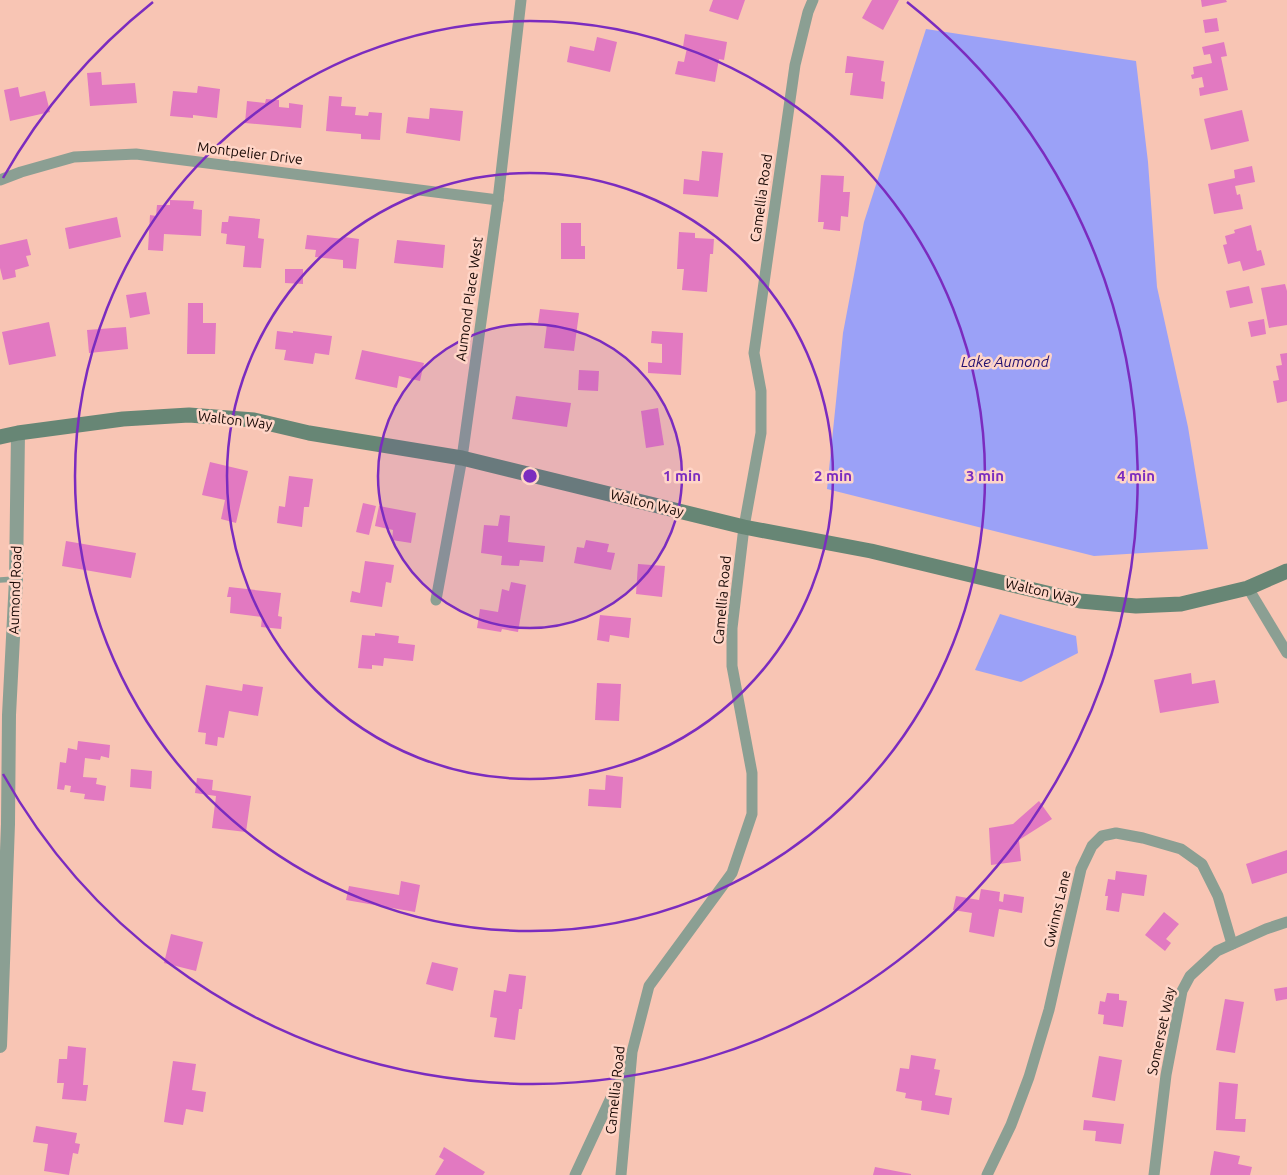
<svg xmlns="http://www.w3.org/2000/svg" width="1287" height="1175" viewBox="0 0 1287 1175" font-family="Ubuntu,sans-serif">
	<rect width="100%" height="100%" fill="#f8c5b4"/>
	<!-- water -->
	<g fill="#9ba1f7">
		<path d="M926,29L1136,61L1148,162L1157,287L1188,427L1208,549L1094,556L827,489L843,333L864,222Z"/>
		<path d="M1000,614L1076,636L1078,653L1021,682L975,670Z"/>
	</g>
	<!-- building -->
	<g fill="#e279c1">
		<path d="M713,0H745L738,20L709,11Z"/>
		<path d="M872,0H899L883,30L862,18Z"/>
		<path d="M1201,0H1226L1227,2L1202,7Z"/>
		<path d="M1217,18L1219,31L1205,33L1203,20Z"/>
		<path d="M685,34L727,42L724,60L719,59L715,82L675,74L678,61L684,62L687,48L683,47Z"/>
		<path d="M597,37L617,42L610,72L567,62L570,46L594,51Z"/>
		<path d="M1224,42L1227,56L1221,57L1228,90L1200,96L1199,88L1204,87L1202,77L1192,79L1191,75L1194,74L1193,67L1212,63L1210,54L1204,55L1202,47Z"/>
		<path d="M847,56L884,61L881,81L885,82L883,99L850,95L853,73H845Z"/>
		<path d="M101,72L102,85L135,83L137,103L90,106L87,73Z"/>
		<path d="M198,86L220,89L217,118L193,115V118L170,116L173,91L197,93Z"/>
		<path d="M18,87L20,97L45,91L50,112L10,121L4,90Z"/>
		<path d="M329,96L342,97L341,106L356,107L355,115L368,116L369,112L382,113L380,140L361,139V134L326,131Z"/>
		<path d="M266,99L279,100V107L289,108V103L303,105L301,128L245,123L247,101L265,103Z"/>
		<path d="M430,108L463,111L460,141L406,133L408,117L429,119Z"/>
		<path d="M1242,110L1249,141L1211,150L1204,119Z"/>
		<path d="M702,151L723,153L718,197L683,194L684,179L699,181Z"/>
		<path d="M1252,166L1255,182L1235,186L1237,195L1240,194L1243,209L1214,214L1208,184L1235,178L1234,170Z"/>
		<path d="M821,175L844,176L843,192H850L848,217L841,216L840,231L823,229L824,222H818Z"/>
		<path d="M170,200L194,201L193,209L202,210L201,236L164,234L163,251L148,250L150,215L156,216L157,205H170Z"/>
		<path d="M229,216L260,219L258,238L264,239L261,268L243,267L245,246L226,244L227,234L221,233L222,222H228Z"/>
		<path d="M117,217L121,237L69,249L65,228Z"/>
		<path d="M561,223H581V246H585V259H561Z"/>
		<path d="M1251,225L1257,251L1261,250L1265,265L1243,271L1240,261L1228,264L1223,245L1227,244L1225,236L1235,233L1234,230Z"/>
		<path d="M679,232L695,233V238L714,239L713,254H710L707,292L682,290L684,269H677Z"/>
		<path d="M307,235L344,239V237L359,239L356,269L343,268V260L315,257L316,250L305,249Z"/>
		<path d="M27,239L31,255L26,256L29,266L15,270L16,277L3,280L0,268V245Z"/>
		<path d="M397,240L445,245L443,268L394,263Z"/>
		<path d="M285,269H303V284L285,283Z"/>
		<path d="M1285,284L1287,291V325L1269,328L1261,288Z"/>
		<path d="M1249,286L1253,303L1230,308L1226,291Z"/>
		<path d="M146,292L150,314L130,318L126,295Z"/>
		<path d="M188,303H203V323H216L215,354H187Z"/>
		<path d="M540,309L579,313L574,351L544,348L547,324L538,323Z"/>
		<path d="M1264,319L1266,334L1251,337L1248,322Z"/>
		<path d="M49,322L56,356L9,365L2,332Z"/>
		<path d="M126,327L128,349L89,353L87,330Z"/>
		<path d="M277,331L293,333V331L332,336L329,355L315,353L313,364L284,360L286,350L275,349Z"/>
		<path d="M652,331L683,333L681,375L648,373V362L662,363V344L651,343Z"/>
		<path d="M362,350L424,363L420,381L399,376L397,388L355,379Z"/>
		<path d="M1287,353V401L1277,403L1273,381L1279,380L1276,366L1282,365L1280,354Z"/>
		<path d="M579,370L599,371L598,391L578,390Z"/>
		<path d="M516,396L571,403L567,427L512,419Z"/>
		<path d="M658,408L664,445L646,448L641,411Z"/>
		<path d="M210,462L248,471L236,523L221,519L225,500L202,495Z"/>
		<path d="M289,476L313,479L309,507H304L302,527L277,523L279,506L285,507Z"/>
		<path d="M363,503L376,506L369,535L356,532Z"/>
		<path d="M379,506L416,513L411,543L392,540L393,530L375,526Z"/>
		<path d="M500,515L510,516L508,542L545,546L543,562L520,560L519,566L501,565L502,556L481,553L484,525L498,526Z"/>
		<path d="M586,540L609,544L607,552L615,553L611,570L574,563L577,547L584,548Z"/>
		<path d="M66,541L136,553L131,578L62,566Z"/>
		<path d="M365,561L394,565L391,583L386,582L382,607L350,602L352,591L360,593Z"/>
		<path d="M638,564L665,566L662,597L636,594Z"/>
		<path d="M511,582L526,585L518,632L502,629L501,632L477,628L480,609L498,612L502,589L509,591Z"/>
		<path d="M229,587L281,593L278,616L282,617L281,629L261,627L262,617L230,613L231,597H227Z"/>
		<path d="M600,615L631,618L629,638L610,635L609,642L597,640Z"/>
		<path d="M375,633L399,636L398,643L415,645L413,661L384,658L383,666L372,665V669L358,668L362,635L375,636Z"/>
		<path d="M1191,673L1192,684L1215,680L1219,703L1160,713L1154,680Z"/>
		<path d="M597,683L621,684L619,721L595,720Z"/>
		<path d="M243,684L263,687L258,716L229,711L224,738L218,737L217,746L205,744L206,733L198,732L206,685L242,691Z"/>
		<path d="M78,741L110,745L109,758L101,756L100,760L85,758L83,777L97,778L96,784L106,786L104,801L84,799L85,794L70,792L71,786L65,785L64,790L57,789L60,762L66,763L68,748L77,750Z"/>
		<path d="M131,769L152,771L151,789L130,787Z"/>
		<path d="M606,775L623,777L621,808L588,806L589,789L605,790Z"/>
		<path d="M197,778L213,780L212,790L251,796L246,832L212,828L216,796L195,793Z"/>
		<path d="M1039,801L1052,819L1019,840L1021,861L991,865L989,828L1013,824Z"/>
		<path d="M1287,850V873L1252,884L1246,864Z"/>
		<path d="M1116,871L1147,875L1144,896L1122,893L1119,912L1106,910L1108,896H1105L1108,879L1115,880Z"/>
		<path d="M401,881L420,885L415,912L346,900L349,886L399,895Z"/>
		<path d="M981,889L1000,892L999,901L1003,902L1004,894L1024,897L1022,913L999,909L994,937L969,932L972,913L953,910L956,896L979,900Z"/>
		<path d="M1164,912L1179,924L1166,939L1171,943L1165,951L1145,935Z"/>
		<path d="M171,934L203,942L196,971L164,963Z"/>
		<path d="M432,962L458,968L453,991L426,984Z"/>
		<path d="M509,974L526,976L522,1009H519L515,1040L494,1037L497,1018L490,1017L494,990L506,992Z"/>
		<path d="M1287,987V999L1276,1001L1274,989Z"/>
		<path d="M1107,993L1119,994V1000L1127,1001L1123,1027L1103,1024L1104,1015L1098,1014L1100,1001L1105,1002Z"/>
		<path d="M1225,999L1244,1002L1235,1053L1216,1050Z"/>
		<path d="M68,1046L86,1048L83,1085H88L86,1101L62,1099L64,1083H57L59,1059H67Z"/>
		<path d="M911,1055L936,1059L934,1069L940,1070L935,1095L952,1098L949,1115L921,1110L922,1101L905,1098L906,1093L896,1091L900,1068L909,1069Z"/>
		<path d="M1099,1056L1122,1060L1115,1101L1092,1097Z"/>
		<path d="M173,1061L196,1064L192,1090L206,1092L203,1112L186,1109L183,1125L164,1122Z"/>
		<path d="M1219,1082L1238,1084L1235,1119H1246L1245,1132L1216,1130Z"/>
		<path d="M1084,1120L1124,1124L1121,1144L1095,1141L1096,1131L1083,1130Z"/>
		<path d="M36,1126L77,1133L75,1143L80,1144L78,1154L73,1153L69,1175L44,1171L48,1144L33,1142Z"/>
		<path d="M444,1147L485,1172L483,1175H435L444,1160L439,1157Z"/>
		<path d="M1214,1151L1240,1156L1238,1164L1252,1167L1250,1175H1210Z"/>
		<path d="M875,1167L911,1174V1175H873Z"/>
	</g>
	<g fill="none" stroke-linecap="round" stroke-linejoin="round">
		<!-- service -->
		<path stroke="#8b9f93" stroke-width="5.5" d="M0,580L15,579"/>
		<!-- minor -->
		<g stroke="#8b9f93" stroke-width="11">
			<path d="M0,180L21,172L74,157L136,154L498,200"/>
			<path d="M1248,588L1287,653"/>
			<path d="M436,600L462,458L498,200L521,0"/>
			<path d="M575,1175L628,1061"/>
			<path d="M621,1175L632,1052L649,986L732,873L752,814V773L732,666V628L744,527L761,433V391L754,353L795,65L808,12L813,0"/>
			<path d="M987,1175L1011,1125L1029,1077L1049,1010L1081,869L1092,846L1102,836L1116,833L1143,838L1181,849L1202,864L1218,896L1232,944"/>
			<path d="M1154,1175L1166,1075L1182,991L1190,976L1217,951L1266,929L1287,922"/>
		</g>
		<!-- tertiary -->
		<path stroke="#8b9f93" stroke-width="14" d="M0,1046L8,824L9,715L16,579L18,433"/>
		<!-- secondary -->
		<path stroke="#678675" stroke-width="15" d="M0,437L18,433L123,419L189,415L254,420L309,433L462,458L744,527L871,551L1080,601L1136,606L1181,604L1248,588L1287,571"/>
	</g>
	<!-- distance rings -->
	<circle cx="530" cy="476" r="152" fill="#7b2cbf" fill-opacity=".12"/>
	<g fill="none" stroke="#7b2cbf" stroke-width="2.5">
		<circle cx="530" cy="476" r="152"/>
		<circle cx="530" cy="476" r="303"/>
		<circle cx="530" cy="476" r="455"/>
		<path d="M3 178A606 606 0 0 1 153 2M907 2A606 606 0 1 1 3 774"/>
	</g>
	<g text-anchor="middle" stroke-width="5" stroke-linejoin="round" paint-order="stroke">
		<!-- street labels -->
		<g font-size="14" fill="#180804" stroke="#ffd5c7">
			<text transform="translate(250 153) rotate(7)" y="5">Montpelier Drive</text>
			<text transform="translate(761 198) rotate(-82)" y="5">Camellia Road</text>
			<text transform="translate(469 299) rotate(-82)" y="5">Aumond Place West</text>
			<text transform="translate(235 420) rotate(7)" y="5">Walton Way</text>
			<text transform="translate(647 503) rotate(14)" y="5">Walton Way</text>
			<text transform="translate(15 590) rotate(-88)" y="5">Aumond Road</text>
			<text transform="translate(1042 591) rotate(13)" y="5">Walton Way</text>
			<text transform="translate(722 600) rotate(-85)" y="5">Camellia Road</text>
			<text transform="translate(1057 909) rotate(-77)" y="5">Gwinns Lane</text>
			<text transform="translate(1161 1031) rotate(-78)" y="5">Somerset Way</text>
			<text transform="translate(615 1090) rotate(-84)" y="5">Camellia Road</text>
		</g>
		<!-- water labels -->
		<g font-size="15" font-style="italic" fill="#23106f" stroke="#ffd5c7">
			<text x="1005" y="367">Lake Aumond</text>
		</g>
	</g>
	<circle cx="530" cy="476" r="8" fill="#7b2cbf" stroke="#ffd5c7" stroke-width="2.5"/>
	<g font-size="15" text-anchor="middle" font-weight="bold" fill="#7b2cbf" stroke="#ffd5c7" stroke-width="5" stroke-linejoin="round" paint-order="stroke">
		<text x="682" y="481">1 min</text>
		<text x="833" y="481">2 min</text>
		<text x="985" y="481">3 min</text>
		<text x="1136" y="481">4 min</text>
	</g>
</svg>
